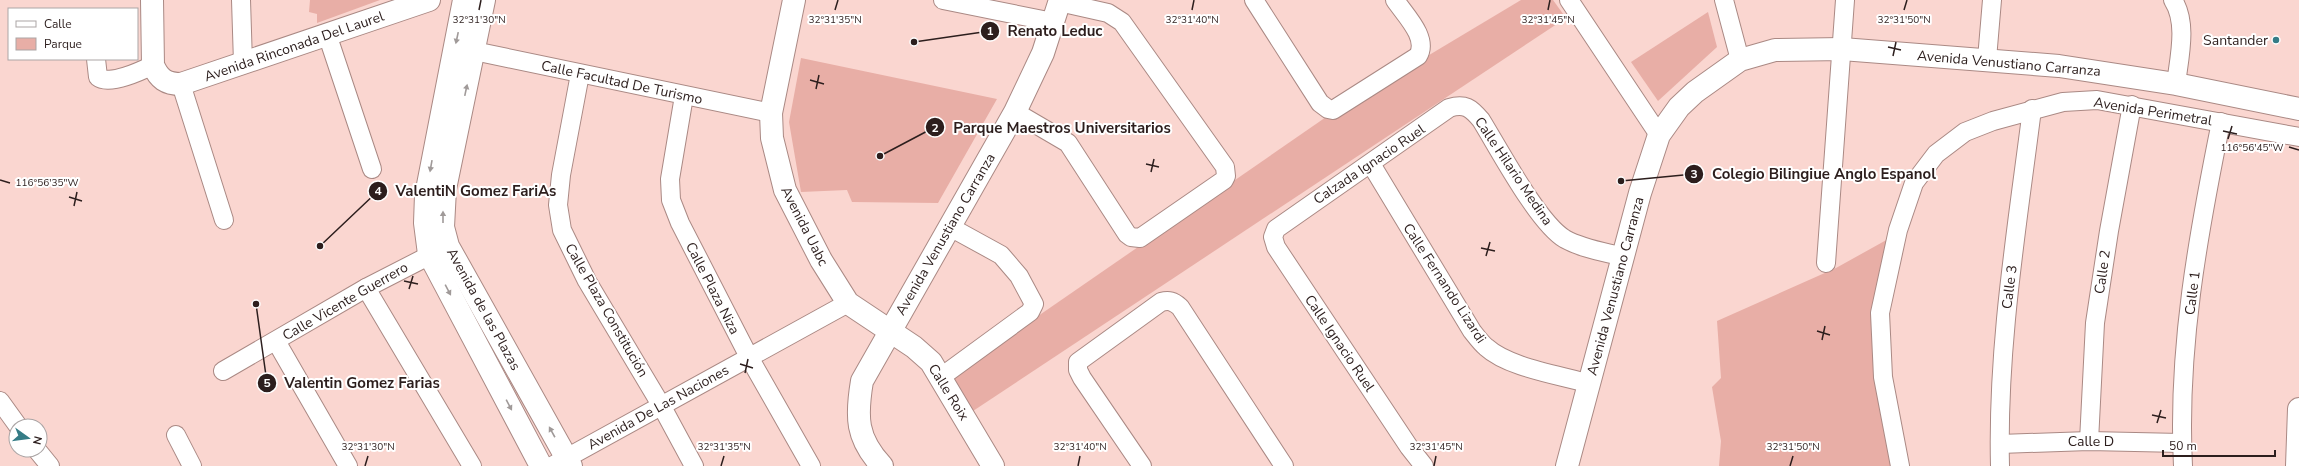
<svg xmlns="http://www.w3.org/2000/svg" width="2299" height="466" viewBox="0 0 2299 466" font-family="'Nunito Sans',sans-serif">
	<rect width="100%" height="100%" fill="#fad6d0"/>
	<!-- green -->
	<g fill="#e8aea6">
		<path d="M310,0H380L317,23V14L309,12Z"/>
		<path d="M1521,0H1553L1566,18L973,411L950,377L1329,115Z"/>
		<path d="M1708,12L1717,47L1658,101L1631,62Z"/>
		<path d="M801,58L997,99L938,203L852,202L847,190L801,192L789,122Z"/>
		<path d="M1890,238L1879,288L1873,365L1892,466H1719L1721,441L1712,387L1721,378L1717,321L1836,268Z"/>
	</g>
	<g fill="none" stroke-linecap="round" stroke-linejoin="round">
		<!-- street casing -->
		<g stroke="#aa8984" stroke-width="20">
			<g id="street">
				<path d="M241,0L243,63"/>
				<path d="M943,0L1053,22"/>
				<path d="M1254,0L1320,103L1328,109L1333,110L1418,56C1429,38 1405,15 1395,0"/>
				<path d="M1569,0L1659,135"/>
				<path d="M1724,0L1740,60"/>
				<path d="M2173,0C2188,23 2179,58 2176,84"/>
				<path d="M327,34L372,169"/>
				<path d="M474,51L771,113"/>
				<path d="M96,59L98,77C109,86 141,71 153,65"/>
				<path d="M1987,59L1992,0"/>
				<path d="M580,74L561,175L558,205L562,230L587,281L661,405L694,466"/>
				<path d="M181,84L224,220"/>
				<path d="M684,96L670,179L671,200L680,223L749,357L811,466"/>
				<path d="M1015,112L1068,143L1127,234L1131,237L1140,238L1224,180L1226,176L1225,167L1122,22L1108,13L1059,2"/>
				<path d="M1371,164L1472,331C1476,336 1481,343 1486,347C1509,368 1560,375 1590,384"/>
				<path d="M1826,263L1845,0"/>
				<path d="M366,288L472,466"/>
				<path d="M276,341L348,466"/>
				<path d="M223,371L366,288L442,249"/>
				<path d="M941,377L1030,312L1034,304L1019,276L1001,255L950,227"/>
				<path d="M0,401L18,426"/>
				<path d="M176,435L192,466"/>
				<path d="M2089,441L2095,323L2109,231L2132,105"/>
				<path d="M2000,444L2089,441L2181,443"/>
				<path d="M37,450L50,466"/>
				<path d="M552,466L848,303"/>
				<path d="M1142,466L1082,378L1078,370V362L1161,302C1169,300 1173,301 1180,307L1284,466"/>
				<path d="M1424,466L1409,447L1276,247L1273,237L1276,229L1449,108C1465,103 1471,108 1481,120C1499,149 1538,223 1565,239C1583,249 1605,252 1624,257"/>
				<path d="M1900,466L1883,377L1880,313L1898,230L1914,183L1936,154L1965,132L1993,121L2063,102L2097,100L2299,137"/>
				<path d="M2000,466C1997,346 2017,228 2032,109"/>
				<path d="M2183,466C2177,350 2198,235 2221,122"/>
			</g>
		</g>
		<!-- secondary casing -->
		<g stroke="#aa8984" stroke-width="24">
			<g id="secondary">
				<path d="M152,0L153,65C159,79 166,84 181,84L429,0"/>
				<path d="M464,0L426,195L425,223L429,254L541,466"/>
				<path d="M484,0L445,189L443,227L448,246L571,466"/>
				<path d="M794,0L771,113L772,138L785,190L821,260L848,303L914,347L931,362L993,466"/>
				<path d="M882,466C856,438 856,417 862,381L1015,112L1043,53L1060,0"/>
				<path d="M1567,466L1640,193L1659,135L1679,107L1695,92L1740,60L1775,50L1842,49L2059,66L2176,84L2299,109"/>
			</g>
		</g>
		<!-- highway casing -->
		<g stroke="#aa8984" stroke-width="24">
			<path id="highway" d="M2297,466L2299,409"/>
		</g>
		<!-- street -->
		<use href="#street" stroke="#fff" stroke-width="18"/>
		<!-- secondary -->
		<use href="#secondary" stroke="#fff" stroke-width="22"/>
		<!-- highway -->
		<use href="#highway" stroke="#fff" stroke-width="22"/>
	</g>
	<!-- one-way arrows -->
	<defs><path id="oneway-solid" d="M-6-.8H1V-3.2L6.5 0L1 3.2V.8H-6Z"/></defs>
	<g fill="#a09a99">
		<use href="#oneway-solid" transform="translate(457 38) rotate(102)"/>
		<use href="#oneway-solid" transform="translate(466 90) rotate(-78)"/>
		<use href="#oneway-solid" transform="translate(431 166) rotate(100)"/>
		<use href="#oneway-solid" transform="translate(443 217) rotate(-90)"/>
		<use href="#oneway-solid" transform="translate(448 290) rotate(62)"/>
		<use href="#oneway-solid" transform="translate(509 405) rotate(62)"/>
		<use href="#oneway-solid" transform="translate(552 432) rotate(-119)"/>
	</g>
	<!-- ticks -->
	<path fill="none" stroke="#2c1e1d" stroke-width="1.5" d="M479,10L481,0M835,10L838,0M1192,10L1194,0M1548,10L1550,0M1904,10L1907,0M1888,47L1901,50M1893,56L1896,42M810,80L824,84M816,89L819,75M2223,131L2237,134M2228,139L2232,126M2289,147L2299,150M1146,164L1159,167M1151,172L1154,159M0,180L10,183M69,197L82,201M74,206L77,192M1481,248L1495,251M1486,256L1490,242M404,281L418,284M409,289L413,276M1817,331L1830,335M1822,340L1825,326M740,364L753,368M745,373L748,359M2152,415L2166,418M2157,423L2161,410M365,466L368,456M721,466L724,456M1078,466L1080,456M1434,466L1436,456M1790,466L1793,456"/>
	<!-- markers -->
	<circle fill="#357c86" stroke="#fff" stroke-width="1.5" cx="2276" cy="40" r="4"/>
	<g text-anchor="middle" stroke-width="4" stroke-linejoin="round" paint-order="stroke">
		<!-- poi labels -->
		<g font-size="14" fill="#2c1e1d" stroke="#fff" text-anchor="end">
			<text x="2268" y="45">Santander</text>
		</g>
		<!-- street labels -->
		<g font-size="14" fill="#2c1e1d" stroke="#fff">
			<text transform="translate(294 46) rotate(-19)" y="5">Avenida Rinconada Del Laurel</text>
			<text transform="translate(2009 63) rotate(5)" y="5">Avenida Venustiano Carranza</text>
			<text transform="translate(622 82) rotate(12)" y="5">Calle Facultad De Turismo</text>
			<text transform="translate(2153 111) rotate(9)" y="5">Avenida Perimetral</text>
			<text transform="translate(1369 164) rotate(-34)" y="5">Calzada Ignacio Ruel</text>
			<text transform="translate(1514 171) rotate(56)" y="5">Calle Hilario Medina</text>
			<text transform="translate(805 226) rotate(63)" y="5">Avenida Uabc</text>
			<text transform="translate(945 234) rotate(-60)" y="5">Avenida Venustiano Carranza</text>
			<text transform="translate(2102 272) rotate(-82)" y="5">Calle 2</text>
			<text transform="translate(1445 283) rotate(57)" y="5">Calle Fernando Lizardi</text>
			<text transform="translate(1615 286) rotate(-75)" y="5">Avenida Venustiano Carranza</text>
			<text transform="translate(2009 287) rotate(-83)" y="5">Calle 3</text>
			<text transform="translate(713 288) rotate(63)" y="5">Calle Plaza Niza</text>
			<text transform="translate(2192 293) rotate(-83)" y="5">Calle 1</text>
			<text transform="translate(345 301) rotate(-30)" y="5">Calle Vicente Guerrero</text>
			<text transform="translate(484 309) rotate(61)" y="5">Avenida de las Plazas</text>
			<text transform="translate(607 310) rotate(60)" y="5">Calle Plaza Constitución</text>
			<text transform="translate(1340 343) rotate(56)" y="5">Calle Ignacio Ruel</text>
			<text transform="translate(949 392) rotate(58)" y="5">Calle Roix</text>
			<text transform="translate(658 407) rotate(-29)" y="5">Avenida De Las Naciones</text>
			<text x="2091" y="446">Calle D</text>
		</g>
	</g>
	<g font-size="10" text-anchor="middle" fill="#2c1e1d" stroke="#fff" stroke-width="4" stroke-linejoin="round" paint-order="stroke">
		<text x="1548" y="23">32°31'45"N</text>
		<text x="1904" y="23">32°31'50"N</text>
		<text x="479" y="23">32°31'30"N</text>
		<text x="835" y="23">32°31'35"N</text>
		<text x="1192" y="23">32°31'40"N</text>
		<text x="2252" y="151">116°56'45"W</text>
		<text x="47" y="186">116°56'35"W</text>
		<text x="368" y="450">32°31'30"N</text>
		<text x="724" y="450">32°31'35"N</text>
		<text x="1080" y="450">32°31'40"N</text>
		<text x="1436" y="450">32°31'45"N</text>
		<text x="1793" y="450">32°31'50"N</text>
	</g>
	<!-- callouts -->
	<path fill="none" stroke="#2c1e1d" stroke-width="1.5" d="M914 42L990 31M880 156L935 127M1621 181L1694 174M320 246L378 191M256 304L267 383"/>
	<g fill="#2c1e1d" stroke="#fff" stroke-width="1.5">
		<circle cx="914" cy="42" r="4"/>
		<circle cx="880" cy="156" r="4"/>
		<circle cx="1621" cy="181" r="4"/>
		<circle cx="320" cy="246" r="4"/>
		<circle cx="256" cy="304" r="4"/>
		<circle cx="990" cy="31" r="10"/>
		<circle cx="935" cy="127" r="10"/>
		<circle cx="1694" cy="174" r="10"/>
		<circle cx="378" cy="191" r="10"/>
		<circle cx="267" cy="383" r="10"/>
	</g>
	<g font-size="12" text-anchor="middle" font-weight="bold" fill="#fff">
		<text x="990" y="35">1</text>
		<text x="935" y="132">2</text>
		<text x="1694" y="178">3</text>
		<text x="378" y="195">4</text>
		<text x="267" y="387">5</text>
	</g>
	<g font-size="15" text-anchor="middle" font-weight="bold" fill="#2c1e1d" stroke="#fff" stroke-width="4" stroke-linejoin="round" paint-order="stroke">
		<text x="1055" y="36">Renato Leduc</text>
		<text x="1062" y="133">Parque Maestros Universitarios</text>
		<text x="1824" y="179">Colegio Bilingiue Anglo Espanol</text>
		<text x="476" y="196">ValentiN Gomez FariAs</text>
		<text x="362" y="388">Valentin Gomez Farias</text>
	</g>
	<!-- legend -->
	<rect x="8" y="8" width="130" height="52" fill="#ffffff" stroke="#aba5a5"/>
	<rect x="16" y="21" width="20" height="6" fill="#ffffff" stroke="#aba5a5"/>
	<text x="44" y="28" font-size="12" fill="#2c1e1d">Calle</text>
	<rect x="16" y="38" width="20" height="12" fill="#e8aea6" stroke="#aba5a5"/>
	<text x="44" y="48" font-size="12" fill="#2c1e1d">Parque</text>
	<!-- north arrow -->
	<g transform="translate(28 438) rotate(104)"><circle r="19" fill="#ffffff" stroke="#aba5a5"/>
	<path d="M0-3L7 15L0 10L-7 15Z" fill="#357c86"/>
	<text y="-6" font-size="11" font-weight="bold" text-anchor="middle" fill="#2c1e1d">N</text>
	</g>
	<!-- scale -->
	<path d="M2163 450v6h112v-6" fill="none" stroke="#2c1e1d" stroke-width="2"/>
	<text x="2169" y="450" font-size="12" fill="#2c1e1d" stroke="#ffffff" stroke-width="3" paint-order="stroke">50 m</text>
</svg>
